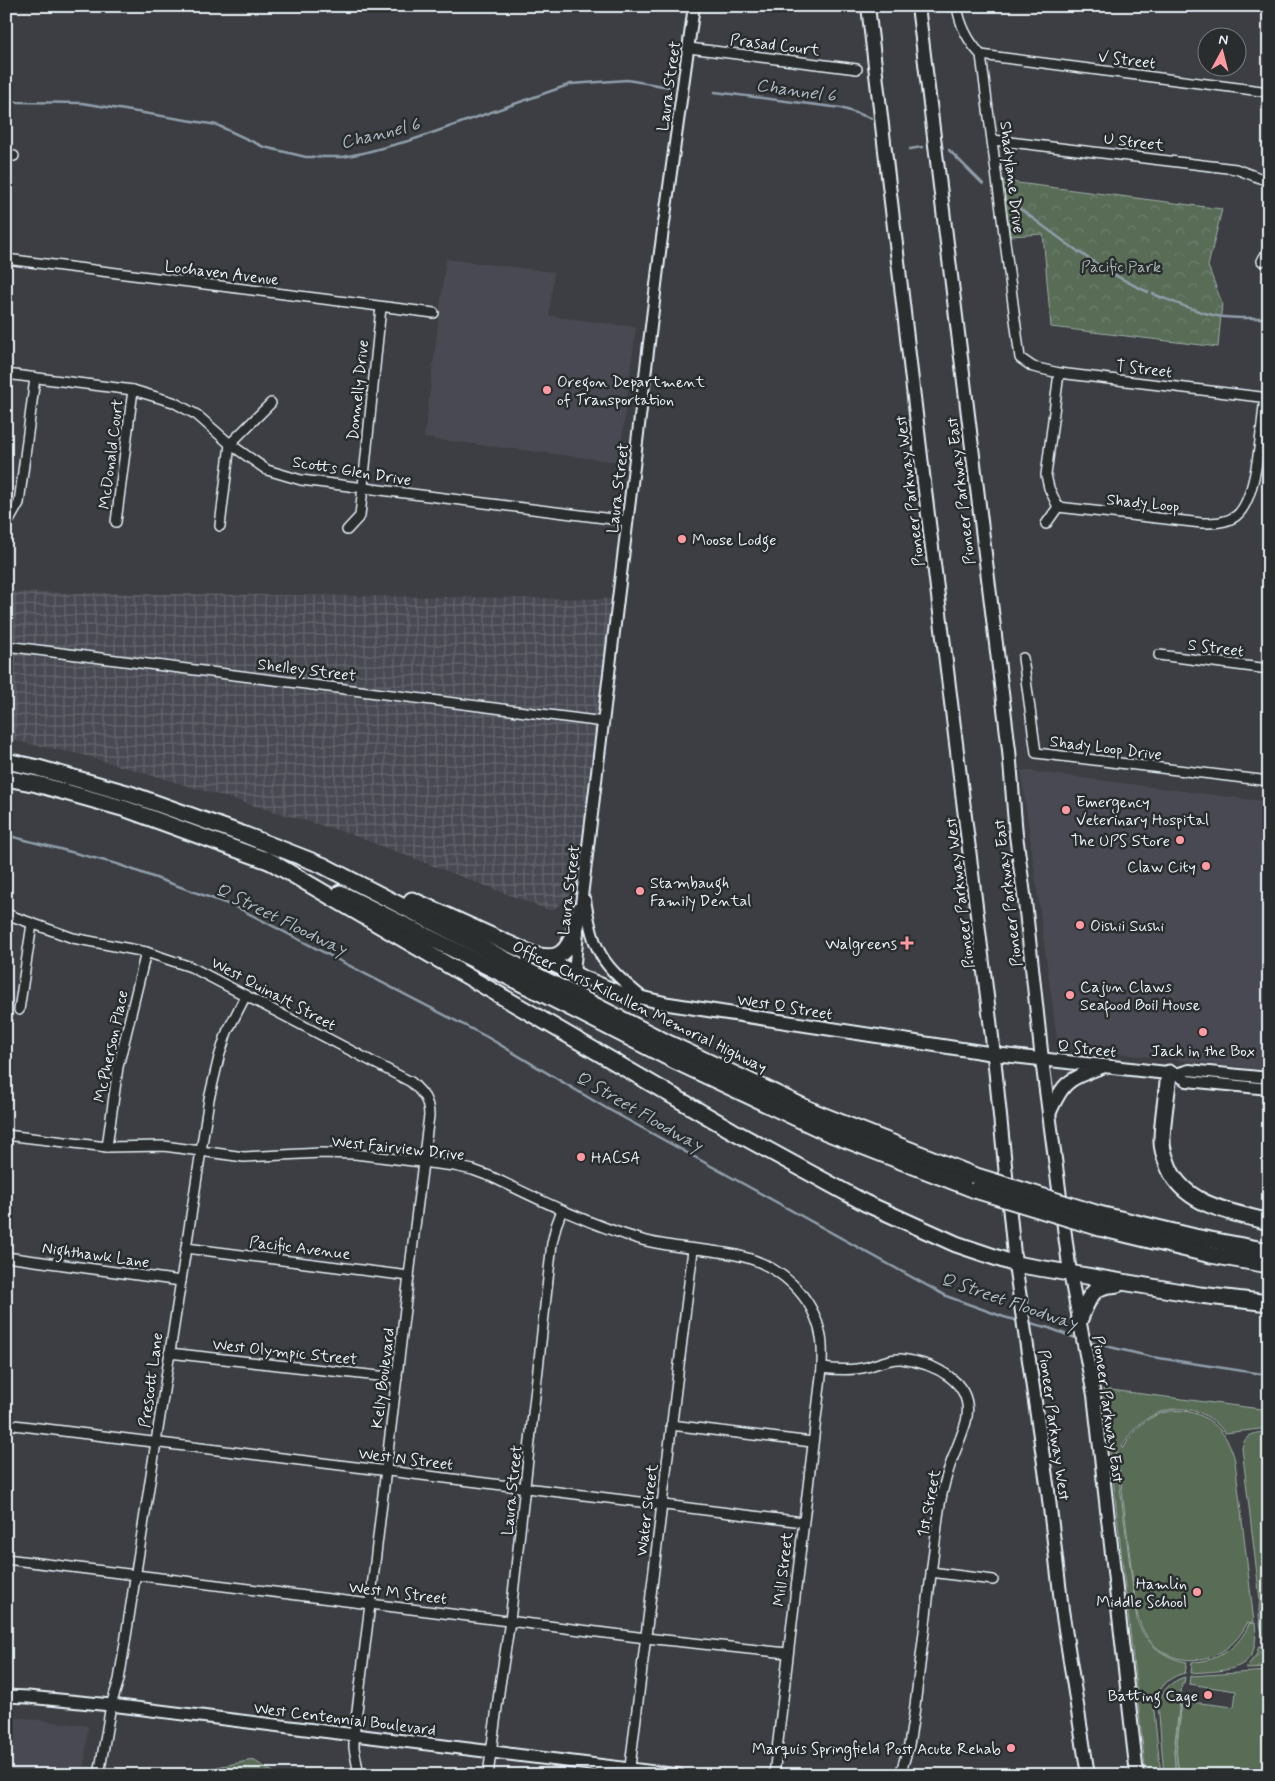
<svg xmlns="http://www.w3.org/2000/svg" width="1275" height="1781" viewBox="0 0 1275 1781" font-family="Mynerve,sans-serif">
	<defs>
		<pattern id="industrial-grid" width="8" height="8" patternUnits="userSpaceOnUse" patternTransform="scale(1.25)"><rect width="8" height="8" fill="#494a52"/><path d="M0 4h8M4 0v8" fill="none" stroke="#63656c"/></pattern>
		<pattern id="forest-crowns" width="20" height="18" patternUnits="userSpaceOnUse" patternTransform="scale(1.25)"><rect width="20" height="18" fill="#586c57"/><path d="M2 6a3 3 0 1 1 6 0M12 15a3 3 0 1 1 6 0" fill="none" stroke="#708170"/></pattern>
		<pattern id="garden-furrows" width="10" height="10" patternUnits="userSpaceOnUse" patternTransform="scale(1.25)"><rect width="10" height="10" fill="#586c57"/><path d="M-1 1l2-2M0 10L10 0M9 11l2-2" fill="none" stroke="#708170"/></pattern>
	</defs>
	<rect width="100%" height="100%" fill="#3c3e43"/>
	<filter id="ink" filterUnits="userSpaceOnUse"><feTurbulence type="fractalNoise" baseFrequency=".02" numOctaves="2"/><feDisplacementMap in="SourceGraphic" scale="10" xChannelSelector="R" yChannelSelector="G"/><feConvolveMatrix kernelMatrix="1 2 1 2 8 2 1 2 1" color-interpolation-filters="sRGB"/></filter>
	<g filter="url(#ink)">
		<!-- built -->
		<g fill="#494a52">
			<path d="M446,259L554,272L549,316L636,327L619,462L424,438Z"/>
			<path d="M1021,770L1269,802V1070L1058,1047Z"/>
			<path d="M6,1716L88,1726L84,1775H6Z"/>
		</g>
		<!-- industrial -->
		<path fill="url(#industrial-grid)" d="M6,592L619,599L583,888L551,911L347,833L83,755L6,739Z"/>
		<!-- grass -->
		<g fill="#586c57" stroke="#a0aea8">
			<path d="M1103,1389L1269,1410V1428L1225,1433C1195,1393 1142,1406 1122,1447L1124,1448C1150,1392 1222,1401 1235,1461L1254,1622L1247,1623C1227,1667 1165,1675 1142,1628C1139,1622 1138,1616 1136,1609L1117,1448H1115L1137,1620C1145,1643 1163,1658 1187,1662L1185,1673C1166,1677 1155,1692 1154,1711L1161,1775H1146Z"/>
			<path d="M1269,1431V1649C1261,1635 1257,1615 1260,1600L1242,1448C1245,1433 1256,1433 1269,1431Z"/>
			<path d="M1255,1623C1261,1673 1229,1670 1191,1673L1192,1662C1218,1661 1239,1648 1249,1624Z"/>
			<path d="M1269,1671V1775H1179L1176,1751L1182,1701L1234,1707L1236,1691L1189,1684L1190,1676Z"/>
			<path d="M1185,1677L1184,1684H1182L1174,1751L1176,1775H1164L1158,1704C1162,1690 1171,1681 1185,1677Z"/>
		</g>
		<!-- forest -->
		<g fill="url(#forest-crowns)" stroke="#a0aea8">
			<path d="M1002,181L1222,209L1208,266L1222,303L1218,347L1051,327L1043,234L1010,236Z"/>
			<path d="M253,1760L278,1775H211L212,1768Z"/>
		</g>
		<!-- garden -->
		<g fill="url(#garden-furrows)" stroke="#a0aea8">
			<path d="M1259,1646H1263L1269,1655V1668L1245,1669L1256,1655Z"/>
			<path d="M1181,1700L1182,1701L1176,1751L1179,1775H1176L1174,1751Z"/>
		</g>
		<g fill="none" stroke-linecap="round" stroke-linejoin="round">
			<!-- stream -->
			<g stroke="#8f9eab" stroke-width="2.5">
				<path d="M715,92L841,108L871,118"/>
				<path d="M6,100L18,102L82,103L217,125L264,147L306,157H343L363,153L412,140L571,84L627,80L669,87"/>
				<path d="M910,149L922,147"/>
				<path d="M949,150L983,184"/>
				<path d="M1008,200C1054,233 1096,269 1148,292"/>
				<path d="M1153,294C1174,302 1195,312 1217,316C1234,319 1252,318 1269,318"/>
				<path d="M6,835L117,864L236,907L487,1037L606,1108L946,1296L1004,1317L1019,1321"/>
				<path d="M1027,1322L1049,1328L1078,1339"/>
				<path d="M1089,1342L1152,1357L1269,1375"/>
			</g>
			<!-- minor casing -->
			<g stroke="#e8f1f8" stroke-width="12">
				<g id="minor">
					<path d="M957,6C960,26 968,41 981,55L1020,358L1033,367L1059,373L1269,398"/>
					<path d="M689,48L857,69"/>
					<path d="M981,55L1269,92"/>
					<path d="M993,140L1236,169L1265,180L1269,183"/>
					<path d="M6,155L14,156"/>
					<path d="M6,259L434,313"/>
					<path d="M1262,261L1269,248"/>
					<path d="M1059,373L1046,475L1049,488L1058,507L1202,523C1214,523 1226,523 1236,516C1258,499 1261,426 1265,398"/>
					<path d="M6,374L133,390L173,402L197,415L230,444L267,470L301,480L628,521"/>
					<path d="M10,519L19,503L35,378"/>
					<path d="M116,522L133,390"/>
					<path d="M1046,524L1058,507"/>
					<path d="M220,526L230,444L271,403"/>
					<path d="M347,530L360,516L381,307"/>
					<path d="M6,646L604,722"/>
					<path d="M1159,655L1269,669"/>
					<path d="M1023,658L1036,753L1269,781"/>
					<path d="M6,914L73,938L146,952L191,967L411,1082C423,1093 429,1100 429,1116C402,1322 380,1529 354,1735V1748L359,1775"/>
					<path d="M19,1010L32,924"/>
					<path d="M6,1135L107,1147L164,1146L244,1157L321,1153L355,1154L454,1166L473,1170L492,1177C540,1200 588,1224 639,1239C672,1249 707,1248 740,1256C780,1265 814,1296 821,1337C823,1347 822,1358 822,1368L774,1775"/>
					<path d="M107,1147L118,1067L146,952"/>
					<path d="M186,1248L409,1276"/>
					<path d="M6,1257L181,1281"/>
					<path d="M169,1353L397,1378"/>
					<path d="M822,1368C837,1370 852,1371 867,1367C878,1364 889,1358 901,1359C933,1363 976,1381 966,1422C961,1439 953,1455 948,1472C943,1487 940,1502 938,1517L914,1714L909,1745L900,1775"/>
					<path d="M6,1424L803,1522"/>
					<path d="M671,1425L812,1442"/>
					<path d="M6,1559L646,1638L787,1653"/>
					<path d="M931,1572L993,1580"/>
					<path d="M99,1775L111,1705L119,1680L125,1643L209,1099L219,1057L227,1032L246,995"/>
					<path d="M488,1775L500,1685L510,1621L552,1243L556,1226L562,1210"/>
					<path d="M629,1775L693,1250"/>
				</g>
			</g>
			<!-- tertiary casing -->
			<g stroke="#e8f1f8" stroke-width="14">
				<g id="tertiary">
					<path d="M585,900C594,953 601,964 643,998"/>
					<path d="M580,913L660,252L694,6"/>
					<path d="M574,973L578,932"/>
					<path d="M1176,1074L1187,1081L1269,1089"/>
					<path d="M1176,1074L1189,1070L1269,1078"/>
				</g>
			</g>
			<!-- secondary casing -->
			<g stroke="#e8f1f8" stroke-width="15">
				<path id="secondary" d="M6,1696L28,1697L111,1705L679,1775"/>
			</g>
			<!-- primary casing -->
			<g stroke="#e8f1f8" stroke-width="16">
				<g id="primary">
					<path d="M868,6L923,474L992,1037L1015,1264L1048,1491L1062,1610L1088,1775"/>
					<path d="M918,6L1009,750L1016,835L1025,902L1042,1060L1070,1273L1094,1395L1137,1775"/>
					<path d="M574,973L621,993L669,1004L994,1054L1176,1074"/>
					<path d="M1049,1114C1064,1080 1068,1080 1102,1067"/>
				</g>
			</g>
			<!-- motorway casing -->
			<g stroke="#e8f1f8" stroke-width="19">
				<g id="motorway">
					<path d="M6,761L38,768L130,794L245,835L322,865L666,1042L817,1113L973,1175"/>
					<path d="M6,778L37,784L126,809L274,863"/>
					<path d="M266,859L733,1131L865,1203L956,1244L1015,1264L1200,1295L1269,1303"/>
					<path d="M340,893L581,1013L677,1062L826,1132L975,1190"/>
					<path d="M412,900L574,973"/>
					<path d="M538,956C545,957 552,958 558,955C573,948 577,922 581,908"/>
					<path d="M1169,1073C1167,1096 1162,1119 1162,1142C1162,1151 1166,1160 1169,1168C1185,1206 1233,1212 1269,1222"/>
					<path d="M1099,1214L1195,1237L1269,1251"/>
					<path d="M1100,1228L1211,1255L1269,1265"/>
					<path d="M1079,1321C1084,1310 1089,1291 1102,1287C1106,1285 1113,1285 1118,1284"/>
				</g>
			</g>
			<!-- minor -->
			<use href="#minor" stroke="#2a2d2e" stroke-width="9"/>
			<!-- tertiary -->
			<use href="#tertiary" stroke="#2a2d2e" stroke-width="10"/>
			<!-- secondary -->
			<use href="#secondary" stroke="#2a2d2e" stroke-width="11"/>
			<!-- primary -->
			<use href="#primary" stroke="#2a2d2e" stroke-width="12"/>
			<!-- motorway -->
			<use href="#motorway" stroke="#2a2d2e" stroke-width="15"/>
			<!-- motorway-bridge casing -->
			<g stroke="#e8f1f8" stroke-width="19" stroke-linecap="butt">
				<g id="motorway-bridge">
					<path d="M973,1175L1099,1214"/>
					<path d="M975,1190L1100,1228"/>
				</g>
			</g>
			<!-- motorway-bridge -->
			<use href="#motorway-bridge" stroke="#2a2d2e" stroke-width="15"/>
		</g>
	</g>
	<!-- markers -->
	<g fill="#ff9aa2" stroke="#2a2d2e" stroke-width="2">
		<circle cx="547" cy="390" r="5"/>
		<circle cx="682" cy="539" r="5"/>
		<circle cx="1066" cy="810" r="5"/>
		<circle cx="1180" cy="840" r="5"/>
		<circle cx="1206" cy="866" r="5"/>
		<circle cx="640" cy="891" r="5"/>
		<circle cx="1080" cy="925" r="5"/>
		<path d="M904.5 935.5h5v5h5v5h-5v5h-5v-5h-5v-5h5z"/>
		<circle cx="1070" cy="995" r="5"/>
		<circle cx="1203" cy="1032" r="5"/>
		<circle cx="581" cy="1157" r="5"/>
		<circle cx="1197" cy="1592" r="5"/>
		<circle cx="1208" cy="1695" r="5"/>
		<circle cx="1011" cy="1748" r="5"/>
	</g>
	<g text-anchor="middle" stroke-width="5" stroke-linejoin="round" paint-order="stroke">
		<!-- street labels -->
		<g font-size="16" fill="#e8f1f8" stroke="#2a2d2e">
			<text transform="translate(775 44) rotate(7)" y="6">Prasad Court</text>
			<text transform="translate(1127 59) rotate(7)" y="6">V Street</text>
			<text transform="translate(668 86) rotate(-82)" y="6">Laura Street</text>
			<text transform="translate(1134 141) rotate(7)" y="6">U Street</text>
			<text transform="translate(1013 177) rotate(83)" y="6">Shadylane Drive</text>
			<text transform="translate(222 272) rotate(7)" y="6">Lochaven Avenue</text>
			<text transform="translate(1144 368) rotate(7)" y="6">T Street</text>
			<text transform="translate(357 390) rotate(-84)" y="6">Donnelly Drive</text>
			<text transform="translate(110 454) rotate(-83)" y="6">McDonald Court</text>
			<text transform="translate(352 470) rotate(9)" y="6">Scotts Glen Drive</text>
			<text transform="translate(617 488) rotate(-83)" y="6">Laura Street</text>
			<text transform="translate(909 491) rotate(-97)" y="6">Pioneer Parkway West</text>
			<text transform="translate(960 491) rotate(-97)" y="6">Pioneer Parkway East</text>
			<text transform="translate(1143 502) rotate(6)" y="6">Shady Loop</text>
			<text transform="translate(1216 647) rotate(7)" y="6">S Street</text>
			<text transform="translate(307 669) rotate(7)" y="6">Shelley Street</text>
			<text transform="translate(1106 747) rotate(7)" y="6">Shady Loop Drive</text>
			<text transform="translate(568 890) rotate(-83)" y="6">Laura Street</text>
			<text transform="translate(959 893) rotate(-97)" y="6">Pioneer Parkway West</text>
			<text transform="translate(1007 893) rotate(-97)" y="6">Pioneer Parkway East</text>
			<text transform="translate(274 993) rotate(28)" y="6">West Quinalt Street</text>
			<text transform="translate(640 1006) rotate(26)" y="6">Officer Chris Kilcullen Memorial Highway</text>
			<text transform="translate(785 1006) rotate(9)" y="6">West Q Street</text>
			<text transform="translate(110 1046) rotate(-78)" y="6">McPherson Place</text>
			<text transform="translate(1087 1048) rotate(6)" y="6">Q Street</text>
			<text transform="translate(398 1147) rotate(6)" y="6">West Fairview Drive</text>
			<text transform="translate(300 1247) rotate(7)" y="6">Pacific Avenue</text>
			<text transform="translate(96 1254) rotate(8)" y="6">Nighthawk Lane</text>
			<text transform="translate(285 1351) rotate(6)" y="6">West Olympic Street</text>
			<text transform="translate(382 1378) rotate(-83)" y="6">Kelly Boulevard</text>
			<text transform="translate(150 1380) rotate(-82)" y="6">Prescott Lane</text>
			<text transform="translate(1109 1409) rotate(82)" y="6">Pioneer Parkway East</text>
			<text transform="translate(1055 1425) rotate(82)" y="6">Pioneer Parkway West</text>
			<text transform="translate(406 1458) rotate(7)" y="6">West N Street</text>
			<text transform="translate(511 1490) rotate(-84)" y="6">Laura Street</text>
			<text transform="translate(928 1503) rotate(-79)" y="6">1st Street</text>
			<text transform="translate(646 1510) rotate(-83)" y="6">Water Street</text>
			<text transform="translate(782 1569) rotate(-83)" y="6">Mill Street</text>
			<text transform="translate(398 1592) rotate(7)" y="6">West M Street</text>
			<text transform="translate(345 1718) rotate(7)" y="6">West Centennial Boulevard</text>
		</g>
		<!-- park labels -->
		<g font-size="16" fill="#a7b5b0" stroke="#2a2d2e">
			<text x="1121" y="272">Pacific Park</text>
		</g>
		<!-- poi labels -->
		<g font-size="16" fill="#e8f1f8" stroke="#2a2d2e" text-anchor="start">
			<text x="557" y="387">Oregon Department<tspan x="557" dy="18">of Transportation</tspan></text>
			<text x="692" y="545">Moose Lodge</text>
			<text x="1076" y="807">Emergency<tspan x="1076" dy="18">Veterinary Hospital</tspan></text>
			<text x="1170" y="846" text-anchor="end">The UPS Store</text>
			<text x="1196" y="872" text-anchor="end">Claw City</text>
			<text x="650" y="888">Stambaugh<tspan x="650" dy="18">Family Dental</tspan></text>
			<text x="1090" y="931">Oishii Sushi</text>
			<text x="897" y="949" text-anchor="end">Walgreens</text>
			<text x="1080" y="992">Cajun Claws<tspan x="1080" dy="18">Seafood Boil House</tspan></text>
			<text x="1203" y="1056" text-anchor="middle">Jack in the Box</text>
			<text x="591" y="1163">HACSA</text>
			<text x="1187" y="1589" text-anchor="end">Hamlin<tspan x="1187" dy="18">Middle School</tspan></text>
			<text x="1198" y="1701" text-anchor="end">Batting Cage</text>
			<text x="1001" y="1754" text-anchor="end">Marquis Springfield Post Acute Rehab</text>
		</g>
		<!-- water labels -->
		<g font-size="18" font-style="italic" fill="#adb9c4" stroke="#2a2d2e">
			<text transform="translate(796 90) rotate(8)" y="6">Channel 6</text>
			<text transform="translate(380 133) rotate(-14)" y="6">Channel 6</text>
			<text transform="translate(281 919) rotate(26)" y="6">Q Street Floodway</text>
			<text transform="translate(639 1111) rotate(30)" y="6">Q Street Floodway</text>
			<text transform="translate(1009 1301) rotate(19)" y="6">Q Street Floodway</text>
		</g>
	</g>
	<!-- margin -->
	<rect width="1275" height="1781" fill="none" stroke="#2a2d2e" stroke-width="25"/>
	<rect x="12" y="12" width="1250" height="1756" fill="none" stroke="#e8f1f8" stroke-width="2" filter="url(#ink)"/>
	<!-- north arrow -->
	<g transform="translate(1222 52) rotate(7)"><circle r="24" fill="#2a2d2e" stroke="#767b7f"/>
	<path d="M0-4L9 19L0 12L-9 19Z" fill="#ff9aa2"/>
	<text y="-8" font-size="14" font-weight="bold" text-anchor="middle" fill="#e8f1f8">N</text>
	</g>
</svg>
